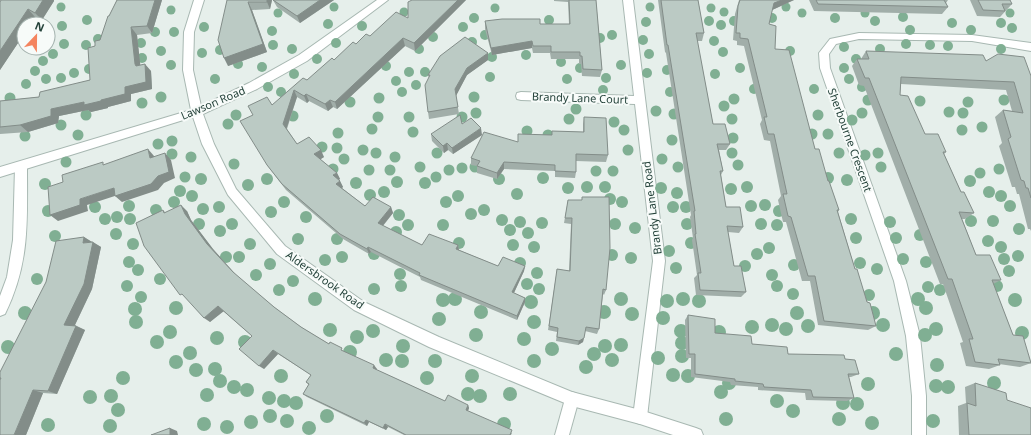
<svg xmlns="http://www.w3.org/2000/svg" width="1031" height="435" viewBox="0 0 1031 435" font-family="'Noto Sans',sans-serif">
	<rect width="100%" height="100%" fill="#e6efeb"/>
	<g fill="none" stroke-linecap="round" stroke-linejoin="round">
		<!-- minor casing -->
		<g stroke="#a8b8b2" stroke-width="2">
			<g id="minor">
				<path d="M623,0H633L665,261L647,417L645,422L640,424L635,422L633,417L653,261L635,104L521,100L517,99L516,96L517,93L521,92L634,96Z"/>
				<path d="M859,33L972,35L1031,43V51L972,41L859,39L836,44L829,54L830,68L906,281L920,336L926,396V435H912V396L906,336L894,281L820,68L819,53L830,39Z"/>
				<path d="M21,162L25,164L27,167C27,222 30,263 5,314L0,316V296L7,277L13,240L15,167L17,164Z"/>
				<path d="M572,392L577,394L579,399L569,435H555L565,399L567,394Z"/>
			</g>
		</g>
		<!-- tertiary casing -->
		<g stroke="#a8b8b2" stroke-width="2">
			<path id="tertiary" d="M194,0H204L194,32L193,70L201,106L249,83L299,55L377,0H388L307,61L257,89L203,114L214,144L236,189L285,246L364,302L439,337L572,392L640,410L696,428L701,430L703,435H673L640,424L572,406L429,347L354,310L277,254L228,195L202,144L193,117L0,177V167L191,110L183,70L184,32Z"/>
		</g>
		<!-- minor -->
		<use href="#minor" fill="#fff" fill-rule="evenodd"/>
		<!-- tertiary -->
		<use href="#tertiary" fill="#fff" fill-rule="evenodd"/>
	</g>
	<!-- trees -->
	<g fill="#80af93">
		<circle cx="61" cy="7" r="4.5"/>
		<circle cx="334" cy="7" r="4.5"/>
		<circle cx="650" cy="7" r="4.5"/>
		<circle cx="786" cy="7" r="4.5"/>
		<circle cx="495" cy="8" r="4.5"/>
		<circle cx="711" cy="8" r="4.5"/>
		<circle cx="171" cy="10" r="4.5"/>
		<circle cx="404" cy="12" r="4.5"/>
		<circle cx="724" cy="12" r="4.5"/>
		<circle cx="278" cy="13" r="4.5"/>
		<circle cx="802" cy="13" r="4.5"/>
		<circle cx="865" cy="13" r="4.5"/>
		<circle cx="1010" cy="13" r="4.5"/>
		<circle cx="903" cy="17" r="5"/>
		<circle cx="474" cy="18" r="5"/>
		<circle cx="772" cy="18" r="5"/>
		<circle cx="835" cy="18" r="5"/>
		<circle cx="87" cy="20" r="5"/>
		<circle cx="549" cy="20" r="5"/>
		<circle cx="709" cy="21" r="5"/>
		<circle cx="734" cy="21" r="5"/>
		<circle cx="875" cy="21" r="5"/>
		<circle cx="646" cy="22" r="5"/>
		<circle cx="952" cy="23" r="5"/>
		<circle cx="1001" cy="23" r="5"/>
		<circle cx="328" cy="24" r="5"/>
		<circle cx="721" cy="25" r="5"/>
		<circle cx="62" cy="26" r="5"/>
		<circle cx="362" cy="26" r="5"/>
		<circle cx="204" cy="27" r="5"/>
		<circle cx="463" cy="27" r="5"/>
		<circle cx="1012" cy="28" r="5"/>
		<circle cx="910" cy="30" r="5"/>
		<circle cx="971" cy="30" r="5"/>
		<circle cx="272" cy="31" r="5"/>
		<circle cx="155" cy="32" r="5"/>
		<circle cx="174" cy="32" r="5"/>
		<circle cx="485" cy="35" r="5"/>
		<circle cx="612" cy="35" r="5"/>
		<circle cx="433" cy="37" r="5"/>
		<circle cx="600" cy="38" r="5"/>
		<circle cx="98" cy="39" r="5"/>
		<circle cx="643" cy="40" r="5"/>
		<circle cx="714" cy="41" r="5"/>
		<circle cx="472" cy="42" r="5"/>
		<circle cx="141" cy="43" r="5"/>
		<circle cx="336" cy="43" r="5"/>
		<circle cx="64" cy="44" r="5"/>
		<circle cx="906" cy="44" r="5"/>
		<circle cx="86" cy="45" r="5"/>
		<circle cx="273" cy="45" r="5"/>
		<circle cx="930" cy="45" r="5"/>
		<circle cx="948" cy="46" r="5"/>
		<circle cx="844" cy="47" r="5"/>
		<circle cx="292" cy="49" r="5"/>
		<circle cx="419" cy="49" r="5"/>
		<circle cx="880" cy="49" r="5"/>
		<circle cx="1001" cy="49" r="5"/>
		<circle cx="220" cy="50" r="5"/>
		<circle cx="161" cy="51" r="5"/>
		<circle cx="790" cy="51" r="5"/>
		<circle cx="723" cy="52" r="5"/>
		<circle cx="202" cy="53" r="5"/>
		<circle cx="53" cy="54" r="5"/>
		<circle cx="649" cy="54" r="5"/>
		<circle cx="526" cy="55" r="5"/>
		<circle cx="492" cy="57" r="5"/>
		<circle cx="142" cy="58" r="5"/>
		<circle cx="317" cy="59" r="5"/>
		<circle cx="856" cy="59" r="5"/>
		<circle cx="43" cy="61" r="5"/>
		<circle cx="561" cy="62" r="5"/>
		<circle cx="238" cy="64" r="5"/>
		<circle cx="171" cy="65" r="5"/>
		<circle cx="621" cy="65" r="5"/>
		<circle cx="386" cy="66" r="5"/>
		<circle cx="262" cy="67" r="5"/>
		<circle cx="580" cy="68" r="5"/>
		<circle cx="740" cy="68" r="5"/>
		<circle cx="844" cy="68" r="5"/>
		<circle cx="89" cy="69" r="5"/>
		<circle cx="667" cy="70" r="5"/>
		<circle cx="35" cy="71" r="5"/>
		<circle cx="409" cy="72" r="5"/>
		<circle cx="425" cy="72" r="5"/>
		<circle cx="74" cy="73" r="5"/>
		<circle cx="647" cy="73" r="5"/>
		<circle cx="294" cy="74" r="5"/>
		<circle cx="715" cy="74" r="5"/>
		<circle cx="490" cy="77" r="5"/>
		<circle cx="61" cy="78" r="5"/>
		<circle cx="606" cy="78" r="5"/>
		<circle cx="46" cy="79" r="5"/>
		<circle cx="215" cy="79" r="5"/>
		<circle cx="567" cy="79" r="5"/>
		<circle cx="849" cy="79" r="5"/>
		<circle cx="396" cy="81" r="5"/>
		<circle cx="26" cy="84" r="5"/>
		<circle cx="416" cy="85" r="5"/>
		<circle cx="268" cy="87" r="5"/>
		<circle cx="862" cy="87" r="5"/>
		<circle cx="754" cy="89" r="5"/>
		<circle cx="814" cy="89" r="5"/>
		<circle cx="603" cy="90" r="5"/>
		<circle cx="281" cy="92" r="5"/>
		<circle cx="402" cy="92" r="5"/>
		<circle cx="670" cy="92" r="5"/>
		<circle cx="161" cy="97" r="5.5"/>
		<circle cx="474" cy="97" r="5.5"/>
		<circle cx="10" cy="98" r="5.5"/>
		<circle cx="379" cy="98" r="5.5"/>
		<circle cx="734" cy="99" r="5.5"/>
		<circle cx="868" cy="100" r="5.5"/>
		<circle cx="1004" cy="100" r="5.5"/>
		<circle cx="920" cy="101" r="5.5"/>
		<circle cx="350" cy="102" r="5.5"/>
		<circle cx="968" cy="102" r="5.5"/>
		<circle cx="142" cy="103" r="5.5"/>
		<circle cx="724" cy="106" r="5.5"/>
		<circle cx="576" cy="109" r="5.5"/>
		<circle cx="656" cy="111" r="5.5"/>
		<circle cx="949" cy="112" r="5.5"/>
		<circle cx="476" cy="113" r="5.5"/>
		<circle cx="862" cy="113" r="5.5"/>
		<circle cx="963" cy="113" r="5.5"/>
		<circle cx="674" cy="114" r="5.5"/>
		<circle cx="86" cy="115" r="5.5"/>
		<circle cx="236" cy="115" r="5.5"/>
		<circle cx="818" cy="115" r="5.5"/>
		<circle cx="293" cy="116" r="5.5"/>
		<circle cx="378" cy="117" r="5.5"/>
		<circle cx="409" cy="117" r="5.5"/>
		<circle cx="462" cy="117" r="5.5"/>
		<circle cx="569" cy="119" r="5.5"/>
		<circle cx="732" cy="119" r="5.5"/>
		<circle cx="852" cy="120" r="5.5"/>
		<circle cx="614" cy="122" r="5.5"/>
		<circle cx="228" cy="124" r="5.5"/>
		<circle cx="61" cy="125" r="5.5"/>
		<circle cx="982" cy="127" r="5.5"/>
		<circle cx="372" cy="129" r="5.5"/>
		<circle cx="624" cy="130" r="5.5"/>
		<circle cx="962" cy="130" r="5.5"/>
		<circle cx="527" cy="131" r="5.5"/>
		<circle cx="413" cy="132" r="5.5"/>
		<circle cx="338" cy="133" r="5.5"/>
		<circle cx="812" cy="134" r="5.5"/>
		<circle cx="828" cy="134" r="5.5"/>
		<circle cx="78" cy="135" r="5.5"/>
		<circle cx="548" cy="135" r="5.5"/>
		<circle cx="25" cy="136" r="5.5"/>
		<circle cx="733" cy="138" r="5.5"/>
		<circle cx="672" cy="140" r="5.5"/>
		<circle cx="172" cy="141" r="5.5"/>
		<circle cx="158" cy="144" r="5.5"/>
		<circle cx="322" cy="147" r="5.5"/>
		<circle cx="337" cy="148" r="5.5"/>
		<circle cx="363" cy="150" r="5.5"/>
		<circle cx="628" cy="150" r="5.5"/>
		<circle cx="376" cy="153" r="5.5"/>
		<circle cx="437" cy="153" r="5.5"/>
		<circle cx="732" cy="153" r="5.5"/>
		<circle cx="839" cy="153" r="5.5"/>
		<circle cx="878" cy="153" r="5.5"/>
		<circle cx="172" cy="154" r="5.5"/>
		<circle cx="865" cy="155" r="5.5"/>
		<circle cx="191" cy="157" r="5.5"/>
		<circle cx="395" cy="157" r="5.5"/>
		<circle cx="344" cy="159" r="5.5"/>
		<circle cx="662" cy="159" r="5.5"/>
		<circle cx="66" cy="162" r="5.5"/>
		<circle cx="234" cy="164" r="5.5"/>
		<circle cx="738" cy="165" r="5.5"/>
		<circle cx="420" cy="167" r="5.5"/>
		<circle cx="475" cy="167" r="5.5"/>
		<circle cx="678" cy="167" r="5.5"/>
		<circle cx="881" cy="167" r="5.5"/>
		<circle cx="462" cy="168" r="5.5"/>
		<circle cx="333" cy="169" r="5.5"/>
		<circle cx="999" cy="169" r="5.5"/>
		<circle cx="369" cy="170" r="5.5"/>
		<circle cx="390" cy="170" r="5.5"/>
		<circle cx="449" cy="170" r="5.5"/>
		<circle cx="596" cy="171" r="5.5"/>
		<circle cx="613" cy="171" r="5.5"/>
		<circle cx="980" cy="173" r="5.5"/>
		<circle cx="185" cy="177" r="5.5"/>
		<circle cx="436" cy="177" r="5.5"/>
		<circle cx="543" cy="178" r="6"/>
		<circle cx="828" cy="178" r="6"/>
		<circle cx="201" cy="179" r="6"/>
		<circle cx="267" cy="179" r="6"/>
		<circle cx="499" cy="179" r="6"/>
		<circle cx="847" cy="180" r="6"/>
		<circle cx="970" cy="181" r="6"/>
		<circle cx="397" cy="182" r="6"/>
		<circle cx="356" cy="183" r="6"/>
		<circle cx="425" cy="183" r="6"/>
		<circle cx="45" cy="184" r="6"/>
		<circle cx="248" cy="185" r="6"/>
		<circle cx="587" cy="187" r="6"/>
		<circle cx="605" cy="187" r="6"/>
		<circle cx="747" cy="187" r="6"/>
		<circle cx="568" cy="188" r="6"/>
		<circle cx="661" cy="188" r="6"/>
		<circle cx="731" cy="189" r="6"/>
		<circle cx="180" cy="191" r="6"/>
		<circle cx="384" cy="192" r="6"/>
		<circle cx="989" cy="192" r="6"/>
		<circle cx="677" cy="193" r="6"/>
		<circle cx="517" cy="194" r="6"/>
		<circle cx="370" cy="195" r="6"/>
		<circle cx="192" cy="196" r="6"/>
		<circle cx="458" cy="196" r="6"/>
		<circle cx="1001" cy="196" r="6"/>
		<circle cx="610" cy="199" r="6"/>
		<circle cx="174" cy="202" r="6"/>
		<circle cx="284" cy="202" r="6"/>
		<circle cx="446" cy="202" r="6"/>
		<circle cx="622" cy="202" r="6"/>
		<circle cx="765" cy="205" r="6"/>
		<circle cx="129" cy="206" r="6"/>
		<circle cx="751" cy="206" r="6"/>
		<circle cx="1010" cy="206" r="6"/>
		<circle cx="95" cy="207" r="6"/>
		<circle cx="219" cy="207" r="6"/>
		<circle cx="673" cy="207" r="6"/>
		<circle cx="686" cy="207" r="6"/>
		<circle cx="203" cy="209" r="6"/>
		<circle cx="156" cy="210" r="6"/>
		<circle cx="484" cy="210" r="6"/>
		<circle cx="48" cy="211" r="6"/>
		<circle cx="779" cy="211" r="6"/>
		<circle cx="271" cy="212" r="6"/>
		<circle cx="471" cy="214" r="6"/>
		<circle cx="399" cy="215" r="6"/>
		<circle cx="117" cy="217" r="6"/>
		<circle cx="306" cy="217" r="6"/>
		<circle cx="105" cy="219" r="6"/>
		<circle cx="130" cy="219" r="6"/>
		<circle cx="851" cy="219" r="6"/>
		<circle cx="502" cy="220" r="6"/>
		<circle cx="971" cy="221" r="6"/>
		<circle cx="993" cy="221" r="6"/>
		<circle cx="520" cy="222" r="6"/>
		<circle cx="890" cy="222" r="6"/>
		<circle cx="542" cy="223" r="6"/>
		<circle cx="199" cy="224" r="6"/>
		<circle cx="232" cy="224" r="6"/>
		<circle cx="615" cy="224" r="6"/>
		<circle cx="687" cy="224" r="6"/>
		<circle cx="761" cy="224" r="6"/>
		<circle cx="408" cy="225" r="6"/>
		<circle cx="443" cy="225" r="6"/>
		<circle cx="777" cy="225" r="6"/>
		<circle cx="635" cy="228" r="6"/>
		<circle cx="1019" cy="229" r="6"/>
		<circle cx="510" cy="230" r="6"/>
		<circle cx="220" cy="231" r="6"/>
		<circle cx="396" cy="232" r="6"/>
		<circle cx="528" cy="233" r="6"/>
		<circle cx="116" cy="234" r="6"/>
		<circle cx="920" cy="235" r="6"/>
		<circle cx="55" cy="236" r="6"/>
		<circle cx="856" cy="238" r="6"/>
		<circle cx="896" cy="238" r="6"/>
		<circle cx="298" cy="239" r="6"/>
		<circle cx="337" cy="239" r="6"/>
		<circle cx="988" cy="241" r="6"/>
		<circle cx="459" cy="243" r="6"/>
		<circle cx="691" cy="243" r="6"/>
		<circle cx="133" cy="244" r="6"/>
		<circle cx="250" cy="244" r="6"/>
		<circle cx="513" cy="245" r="6"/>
		<circle cx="534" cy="247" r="6"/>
		<circle cx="1001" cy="247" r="6"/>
		<circle cx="769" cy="248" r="6"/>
		<circle cx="669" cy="251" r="6"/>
		<circle cx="374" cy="254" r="6"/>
		<circle cx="757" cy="254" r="6"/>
		<circle cx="612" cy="255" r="6"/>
		<circle cx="1018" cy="256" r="6"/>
		<circle cx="226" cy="257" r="6"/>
		<circle cx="239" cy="257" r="6"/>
		<circle cx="342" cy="257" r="6"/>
		<circle cx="631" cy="258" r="6"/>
		<circle cx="903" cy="259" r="6"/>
		<circle cx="1004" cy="259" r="6"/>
		<circle cx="325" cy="260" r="6"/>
		<circle cx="129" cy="262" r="6"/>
		<circle cx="926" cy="262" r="6"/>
		<circle cx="520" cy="263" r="6"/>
		<circle cx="860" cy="263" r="6"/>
		<circle cx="270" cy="264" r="6"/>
		<circle cx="794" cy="265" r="6"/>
		<circle cx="745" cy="266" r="6"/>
		<circle cx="676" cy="268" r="6"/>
		<circle cx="877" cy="269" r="6"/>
		<circle cx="138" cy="270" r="6"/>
		<circle cx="1009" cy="271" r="6"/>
		<circle cx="537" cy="273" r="6"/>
		<circle cx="400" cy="274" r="6"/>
		<circle cx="256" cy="275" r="6"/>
		<circle cx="772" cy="275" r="6"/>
		<circle cx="37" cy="279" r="6"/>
		<circle cx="160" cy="279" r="6"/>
		<circle cx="293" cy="281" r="6"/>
		<circle cx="527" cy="284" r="6"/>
		<circle cx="127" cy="286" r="6"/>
		<circle cx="401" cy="286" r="6"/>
		<circle cx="777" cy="286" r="6"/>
		<circle cx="997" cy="286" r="6"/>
		<circle cx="928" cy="287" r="6"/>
		<circle cx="374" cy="289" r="6"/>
		<circle cx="539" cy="289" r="6"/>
		<circle cx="279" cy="290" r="6"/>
		<circle cx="940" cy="290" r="6"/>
		<circle cx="793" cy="294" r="6"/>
		<circle cx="869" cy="295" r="6"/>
		<circle cx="141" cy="297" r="6"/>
		<circle cx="315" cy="299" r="7"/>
		<circle cx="455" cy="299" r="7"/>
		<circle cx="621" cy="299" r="7"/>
		<circle cx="683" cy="299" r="7"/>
		<circle cx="918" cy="299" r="7"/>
		<circle cx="443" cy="300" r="7"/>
		<circle cx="1015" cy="300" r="7"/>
		<circle cx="667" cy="301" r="7"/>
		<circle cx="699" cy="301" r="7"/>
		<circle cx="531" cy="302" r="7"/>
		<circle cx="176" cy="308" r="7"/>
		<circle cx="926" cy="308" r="7"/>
		<circle cx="135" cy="309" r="7"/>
		<circle cx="481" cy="312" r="7"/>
		<circle cx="604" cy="312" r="7"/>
		<circle cx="25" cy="313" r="7"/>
		<circle cx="797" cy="313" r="7"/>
		<circle cx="873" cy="313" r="7"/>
		<circle cx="632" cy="314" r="7"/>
		<circle cx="663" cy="318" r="7"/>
		<circle cx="439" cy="319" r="7"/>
		<circle cx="136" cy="322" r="7"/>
		<circle cx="534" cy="322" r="7"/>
		<circle cx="772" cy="325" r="7"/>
		<circle cx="883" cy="325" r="7"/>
		<circle cx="808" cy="326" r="7"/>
		<circle cx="752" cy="327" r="7"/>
		<circle cx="786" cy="329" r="7"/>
		<circle cx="936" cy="329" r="7"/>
		<circle cx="330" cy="330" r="7"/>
		<circle cx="373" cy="331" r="7"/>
		<circle cx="681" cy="331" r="7"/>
		<circle cx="170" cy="332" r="7"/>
		<circle cx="719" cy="332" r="7"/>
		<circle cx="1022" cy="333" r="7"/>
		<circle cx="476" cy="335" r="7"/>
		<circle cx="925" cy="335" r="7"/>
		<circle cx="357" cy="337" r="7"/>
		<circle cx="217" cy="338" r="7"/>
		<circle cx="524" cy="339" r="7"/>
		<circle cx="157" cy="342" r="7"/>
		<circle cx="245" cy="342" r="7"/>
		<circle cx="682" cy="343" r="7"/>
		<circle cx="621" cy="345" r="7"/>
		<circle cx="403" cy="346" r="7"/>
		<circle cx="605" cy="346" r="7"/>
		<circle cx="8" cy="347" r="7"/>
		<circle cx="552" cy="349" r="7"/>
		<circle cx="350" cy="352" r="7"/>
		<circle cx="190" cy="353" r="7"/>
		<circle cx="594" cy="354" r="7"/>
		<circle cx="896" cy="354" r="7"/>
		<circle cx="682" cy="356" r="7"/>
		<circle cx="658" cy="358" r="7"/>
		<circle cx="386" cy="360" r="7"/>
		<circle cx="612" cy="360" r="7"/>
		<circle cx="402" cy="361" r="7"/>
		<circle cx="435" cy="361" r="7"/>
		<circle cx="534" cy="361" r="7"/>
		<circle cx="176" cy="362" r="7"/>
		<circle cx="937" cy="365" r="7"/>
		<circle cx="586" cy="367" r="7"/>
		<circle cx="215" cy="369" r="7"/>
		<circle cx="196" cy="370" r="7"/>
		<circle cx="673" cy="375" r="7"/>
		<circle cx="281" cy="376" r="7"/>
		<circle cx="472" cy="376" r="7"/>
		<circle cx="688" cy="376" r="7"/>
		<circle cx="123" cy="378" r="7"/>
		<circle cx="427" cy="378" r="7"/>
		<circle cx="220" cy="381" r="7"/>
		<circle cx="729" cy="383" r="7"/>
		<circle cx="994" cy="383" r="7"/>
		<circle cx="868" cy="384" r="7"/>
		<circle cx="936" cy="386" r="7"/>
		<circle cx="234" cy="387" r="7"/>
		<circle cx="948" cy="387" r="7"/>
		<circle cx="247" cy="390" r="7"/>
		<circle cx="721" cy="392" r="7"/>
		<circle cx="468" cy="394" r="7"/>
		<circle cx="510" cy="394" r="7"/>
		<circle cx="207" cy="395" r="7"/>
		<circle cx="111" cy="396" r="7"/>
		<circle cx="480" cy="396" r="7"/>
		<circle cx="90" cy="397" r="7"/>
		<circle cx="269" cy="398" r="7"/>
		<circle cx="284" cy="401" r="7"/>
		<circle cx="777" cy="401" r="7"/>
		<circle cx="296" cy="403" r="7"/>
		<circle cx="843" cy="403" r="7"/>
		<circle cx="857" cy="404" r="7"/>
		<circle cx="118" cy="410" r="7"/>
		<circle cx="793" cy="411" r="7"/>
		<circle cx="270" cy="416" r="7"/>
		<circle cx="327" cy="416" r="7"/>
		<circle cx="726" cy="419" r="7"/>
		<circle cx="839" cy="419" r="7"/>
		<circle cx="287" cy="421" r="7"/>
		<circle cx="933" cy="421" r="7"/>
		<circle cx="251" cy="422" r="7"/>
		<circle cx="872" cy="423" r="7"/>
		<circle cx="204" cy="424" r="7"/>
		<circle cx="504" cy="424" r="7"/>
		<circle cx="48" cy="425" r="7"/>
		<circle cx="110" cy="426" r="7"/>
		<circle cx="227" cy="427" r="7"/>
		<circle cx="309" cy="428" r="7"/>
	</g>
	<!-- wall -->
	<g fill="#a1aea9">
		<path d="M1,0H54V1L42,20L35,17L30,24H24V34L0,70V2Z"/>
		<path d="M117,0H162L152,33L137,35L140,65L151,71L152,89L131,94V101L108,107V108L91,112L88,110L59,116L58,123L28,132L0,134V101L39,97L90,80L95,46L100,40L109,16Z"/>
		<path d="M227,0H272L270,9L252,10L267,52L228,66Z"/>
		<path d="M273,0H334L300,23L277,7Z"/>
		<path d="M412,0H466L415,51L405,46L337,109L333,107L328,111L309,101L307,103L297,97L287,129L297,144L324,157L320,159L337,173L340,179L339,180L340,181L343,187L342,188L365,206L391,207L393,213L383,226L422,245H458L459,250L498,266H525L524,271L514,293L525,298V302L517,320L421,280L420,277L371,252L369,254L343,239L286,190L267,165L253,115L272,105L307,80L356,44L408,18Z"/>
		<path d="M554,0H596L602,70L600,77L582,76L581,64H579V59H551L550,53H533L532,48L492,55L485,29V21L540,24H569L568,2L554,1Z"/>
		<path d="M658,0H698L704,33L702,41H697L713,124L730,144L726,150H719L723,171L721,175L726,207L743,227L739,233L728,232L734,266L746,292L741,297L696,295L694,278L697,275L692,240L693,238L690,217L691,215L666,53L665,52Z"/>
		<path d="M739,0H794L772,10L769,24L775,49L815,149L839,210L838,212L855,269L876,326L868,330L818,325L810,281H802L786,222H783L778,200L781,196L770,141L764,140L760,124L762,120L744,46L737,45V41L733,40L735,14Z"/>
		<path d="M809,0H948L946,3L948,7L942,14L814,11Z"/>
		<path d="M970,0H1010L1012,4L1000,17L977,16Z"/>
		<path d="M866,51L986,61L1031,76V231L1030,229H1028L1019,194H1017L1015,187H1012L999,146L1002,143L995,117L1003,110L1012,111L1006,90L901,84L900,95L925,134L946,152L944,154L961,192L974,213L965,219H962L976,255L1001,280L993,284L1013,335L1031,363L1020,367L999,364L1000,365L989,369L966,366L960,343L963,342L943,284H940L864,86L859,85L852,66L857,59H861Z"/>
		<path d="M488,53V60L467,75L456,95L459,114L429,119L428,112L429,78L428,75Z"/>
		<path d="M584,117L608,155L606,162L576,161V172L575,178L555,177V171L504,169L497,179L477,173V166L471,165V158L518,142L552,135V131L583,132V124Z"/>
		<path d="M462,124L482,135L453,154L448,150L444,153L432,141L431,134Z"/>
		<path d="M582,197L606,290L604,295L603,294L599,329L597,334L585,331L583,342L578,345L556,341L557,332L548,330L557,269L569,271L571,224L564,223L568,200H582Z"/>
		<path d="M163,210L165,212L187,211L191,220L213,249L236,275L274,307L301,327L329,344L377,369V370L445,401L468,405L469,408L468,411L512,433L511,435H404L388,427L386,430L369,422L367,426L307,397L303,394L309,385L306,382L311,375L278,354L264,369L252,336L223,311L210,322Z"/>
		<path d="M84,237L92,242L101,247L92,289L75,325L85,330L57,394L43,393L26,435L0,379V372Z"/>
		<path d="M688,315L715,333L752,344L788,354L845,359L859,374L851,377H849L854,398L847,401L806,400L805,393L758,390V387L731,385L730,382L691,377V358H686L685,320Z"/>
		<path d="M975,383L1007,400L1031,435H959L958,406L966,403L965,387Z"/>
	</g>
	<!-- shaded-wall -->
	<g fill="#838d89">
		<path d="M43,0H54V1L42,20L35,13Z"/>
		<path d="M155,0H162L152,33L147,26Z"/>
		<path d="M267,0H272L270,9L267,2Z"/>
		<path d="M320,0H334L300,23L297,16Z"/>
		<path d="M458,0H466L415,51L414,43Z"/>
		<path d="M782,0H794L770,11L774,3Z"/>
		<path d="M248,2L252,10L267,52L228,66L224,58Z"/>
		<path d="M28,9L35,17L30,24H24V34L0,70V51Z"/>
		<path d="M131,27L137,35L141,71L136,66L135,64Z"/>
		<path d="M403,38L405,46L337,109L335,102Z"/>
		<path d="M532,41V48L492,55L491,48Z"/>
		<path d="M488,53V60L467,75L456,96L455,89L467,68Z"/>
		<path d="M145,64L151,71L152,89L131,94V101L108,107V108L91,112L88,110L59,116L58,123L28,132L20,125L51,109L84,102L101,100L125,87Z"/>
		<path d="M294,90L297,97L286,130L283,124Z"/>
		<path d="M306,94L309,101L307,103L304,96Z"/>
		<path d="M330,100L333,107L328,111L325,104Z"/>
		<path d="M481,128L482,135L453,154L452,148Z"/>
		<path d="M447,143L448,150L444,153L443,146Z"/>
		<path d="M148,149L154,156L157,164L150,158Z"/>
		<path d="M321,150L324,157L318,161L314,154Z"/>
		<path d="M165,153L171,160L175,178L164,183L158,190L122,202L115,196Z"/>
		<path d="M504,162V169L497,179V173Z"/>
		<path d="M337,173L340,179L336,181L333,175Z"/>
		<path d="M340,181L343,187L339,190L336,184Z"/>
		<path d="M114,188L121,194L87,205L88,211L58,221L50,215L80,199Z"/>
		<path d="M181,205L187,211L191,220L213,249L238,277L207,244L185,214Z"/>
		<path d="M391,207L393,213L380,229L378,223Z"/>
		<path d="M84,237L92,242L83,243Z"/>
		<path d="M93,242L101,247L92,289L73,329L64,325Z"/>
		<path d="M458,245L459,251L456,249Z"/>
		<path d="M368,247L371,252L369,254L367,249Z"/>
		<path d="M525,266L524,271L512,297V292Z"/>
		<path d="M525,298V302L517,320V316Z"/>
		<path d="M218,306L224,311L210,322L204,318Z"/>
		<path d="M76,326L85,330L57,394L48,391Z"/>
		<path d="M584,338L583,342L578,345L579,341Z"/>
		<path d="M273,350L278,354L264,369L259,366Z"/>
		<path d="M374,365L377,369L376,371L373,368Z"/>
		<path d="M33,390L43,393L26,435H14Z"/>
		<path d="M468,405L469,408L467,413L466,410Z"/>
		<path d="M366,420L369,422L367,426L364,423Z"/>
		<path d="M385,424L388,427L386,430L383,428Z"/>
		<path d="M170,428L177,431L178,435H170Z"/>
	</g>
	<!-- building -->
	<g fill="#bbcac4" stroke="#838d89">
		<path d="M1,0H43L35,13L28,9L0,51V2Z"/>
		<path d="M117,0H155L147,26L131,27L135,64L136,66L145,64L146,82L125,87V94L101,100V101L84,105V102L51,109V116L20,125L0,127V101L39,97L40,92L90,80L88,48L95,46V41L100,40L108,16H109Z"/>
		<path d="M227,0H267V2H248L263,44L224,58L218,40Z"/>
		<path d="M273,0H320L297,16Z"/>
		<path d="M412,0H458L414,43L403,38L335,102L330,100L325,104L306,94L304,96L294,90L283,124L297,144L309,137L321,150L314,154L337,173L333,175L340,181L336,184L365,206L373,197L391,207L378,223L422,245L429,234L458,245L456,249L498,266L503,257L525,266L512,292L525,298L517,316L419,275L420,273L368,247L367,249L340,234L282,184L267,165L240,121L253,115L248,106L267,97L272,105L303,78L307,80L332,58L334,60L353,42L356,44L366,34L370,36L396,12L408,18V2Z"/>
		<path d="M569,0H596L602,70L583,69L582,56H580V52H551V46H533L532,41L491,48L485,21L502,19H540V24H570Z"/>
		<path d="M661,0H698L704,33H696L713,124H725L730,144H717L723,171H720L726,207H740L743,227L727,226L734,266H741L746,292L700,290L698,273H701L695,234H696L694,211H695L668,45H667Z"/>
		<path d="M740,0H782L774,3L769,24L776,26L775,49L789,50L815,149H819L828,181H829L839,210H837L855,269H857L867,302L870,303L876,326L824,321L815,276H808L791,217L788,216L783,194H787L774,134H768L764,117H767L748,39L740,38V33H736L738,6Z"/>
		<path d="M816,0H944L948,7L818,4Z"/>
		<path d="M978,0H1010L1012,4H1002L1005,11L983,10Z"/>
		<path d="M465,37L488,53L467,68L455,89L458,107L428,112L425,85L430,75H428L440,56Z"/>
		<path d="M866,51L983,55L986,61L998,54L1024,57L1031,76V198L1028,188H1026L1024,181L1021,180L1008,139L1011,137L1003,110L1023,113L1014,82L901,77L900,95L908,96L925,134H938L946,152H943L961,192H964L974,213L959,212L976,255H990L1001,280H992L1013,335L1023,336L1031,363L998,359L1000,365L975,362L969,339H973L952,279H948L869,78H865L857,59H869Z"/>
		<path d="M460,115L462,124L471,118L481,128L452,148L447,143L443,146L431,134Z"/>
		<path d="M584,117L606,118L608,155L576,154V172L555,171V165L504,162L497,173L477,166L480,161L471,158L484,132L518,142V134L552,135V131L584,132Z"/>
		<path d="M148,149L150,158L165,153L169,172L158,176L151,184L115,196L114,188L80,199V205L50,215L48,187L63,182L62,175L103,162V165Z"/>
		<path d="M582,197H609L610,248L606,290L603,289L599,329L586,327L584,338L579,341L557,337L558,328L549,326L557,269L570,271L572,218H565L568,200H582Z"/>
		<path d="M181,205L185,214L207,244L233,272L274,307L301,327L329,344L330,342L342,348L341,350L374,365L373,368L445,401L448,395L468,405L466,410L512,430L510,435H406L385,424L383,428L366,420L364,423L303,394L309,384L306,382L311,375L273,350L259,366L239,349L252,336L218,306L204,318L182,294L180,295L144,246L136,223L163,210L164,213Z"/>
		<path d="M84,237L83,243L93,242L84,284L64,325L76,326L48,391L33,390L14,435H0V380L1,378H0V372L46,282L56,241Z"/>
		<path d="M688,315L715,319V333L751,336L752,344L787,347L788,354L844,355L845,359L855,360L859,374H848L854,398L813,397L811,390L764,387L763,384L735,381V379L695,374V354H689Z"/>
		<path d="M975,383L1006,393L1007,400L1031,408V435H969L967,403L976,406Z"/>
		<path d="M170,428V435H151Z"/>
	</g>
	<g text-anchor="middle" stroke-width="4" stroke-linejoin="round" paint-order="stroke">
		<!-- street labels -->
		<g font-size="11" fill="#24423a" stroke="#f7fbf9">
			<text transform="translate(580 98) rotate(2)" y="4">Brandy Lane Court</text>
			<text transform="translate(213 103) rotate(-23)" y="4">Lawson Road</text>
			<text transform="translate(850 140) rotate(70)" y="4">Sherbourne Crescent</text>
			<text transform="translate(652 208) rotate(-97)" y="4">Brandy Lane Road</text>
			<text transform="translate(325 280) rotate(35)" y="4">Aldersbrook Road</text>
		</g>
	</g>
	<!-- north arrow -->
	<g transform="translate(36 36) rotate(22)"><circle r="19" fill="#f7fbf9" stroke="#a3b1ad"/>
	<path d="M0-3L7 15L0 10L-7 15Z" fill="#f4845f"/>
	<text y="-6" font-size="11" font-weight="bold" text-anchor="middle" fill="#24423a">N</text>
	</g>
</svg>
